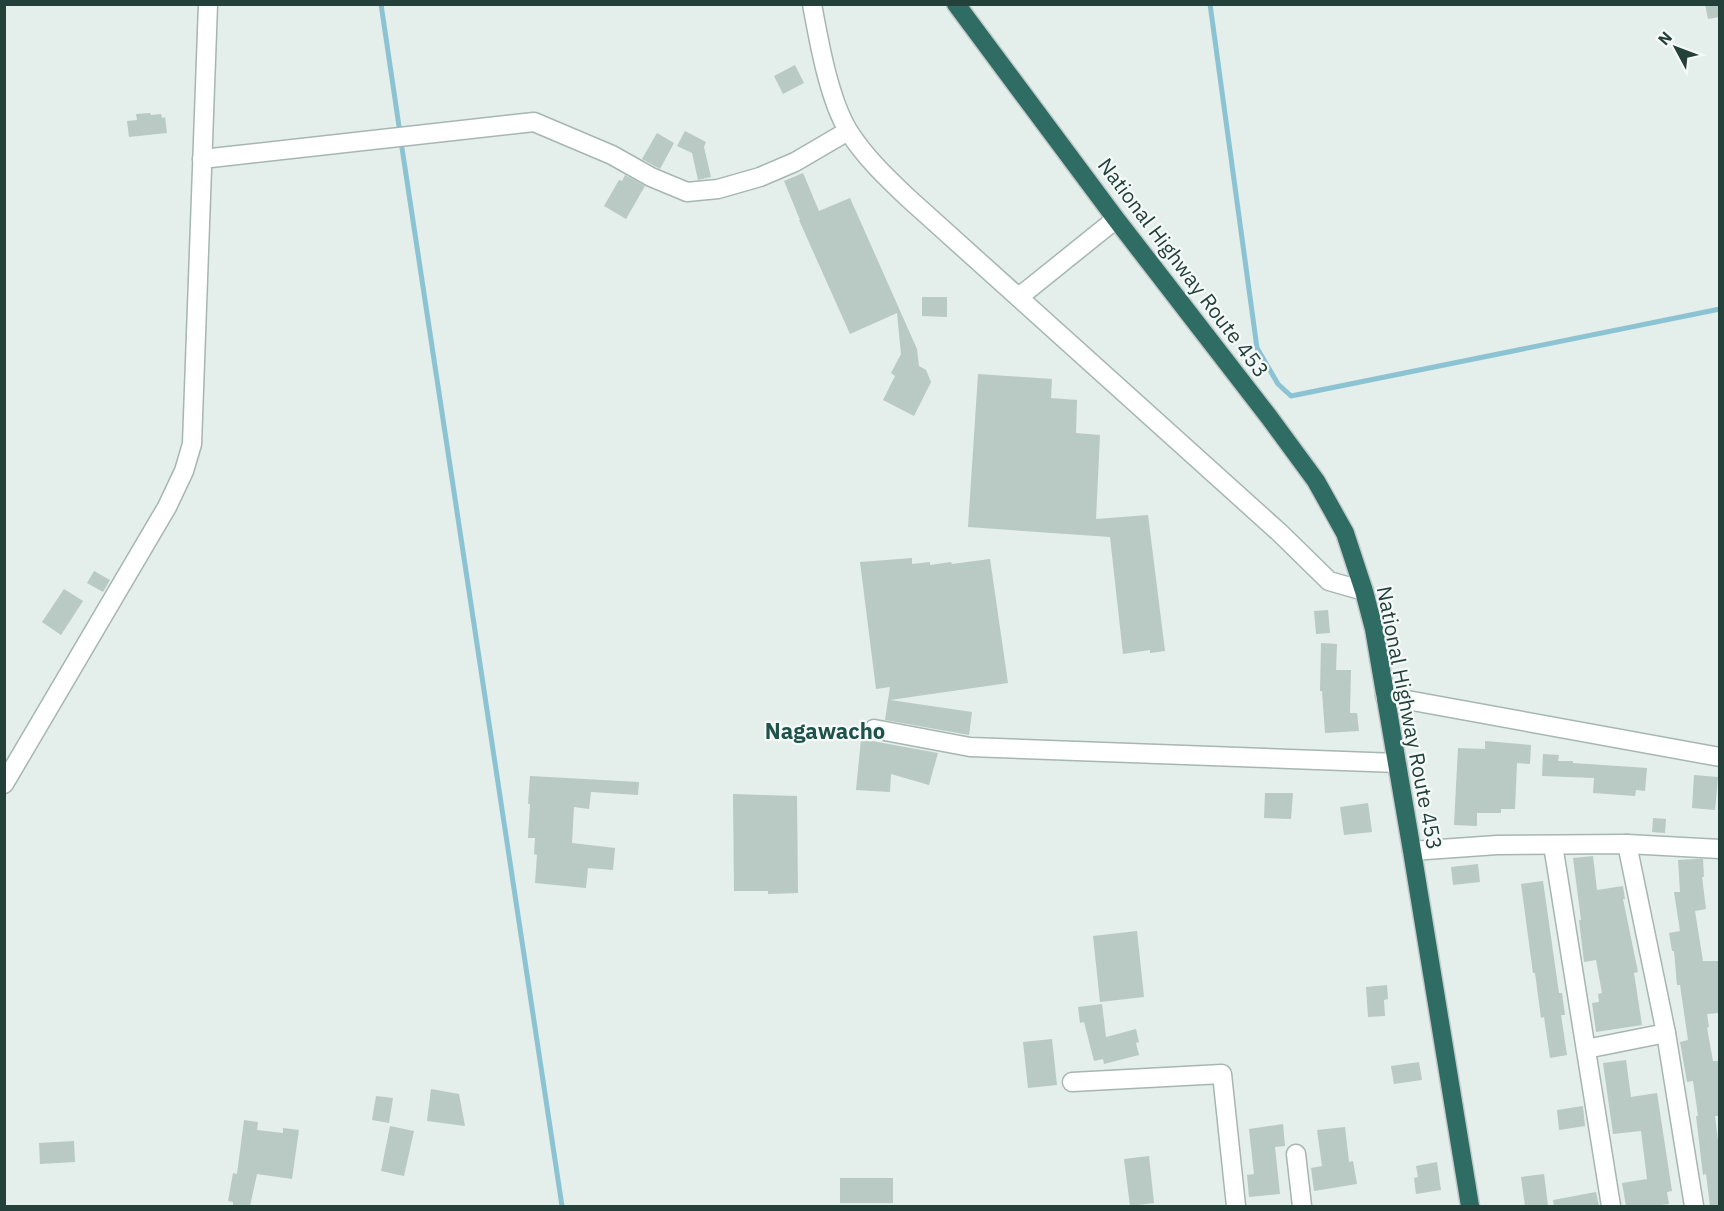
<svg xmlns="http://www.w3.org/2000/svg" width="1724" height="1211" viewBox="0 0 1724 1211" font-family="'IBM Plex Sans',sans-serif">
	<rect width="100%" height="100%" fill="#e4eeea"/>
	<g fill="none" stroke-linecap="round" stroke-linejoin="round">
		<!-- stream -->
		<g stroke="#8cc3d3" stroke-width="5">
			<path d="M381,4L400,133"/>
			<path d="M1210,4L1257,348L1278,384L1291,396L1720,309"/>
			<path d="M402,148L562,1206"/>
		</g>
	</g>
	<!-- building -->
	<g fill="#b9c9c3">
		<path d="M1705,4H1719V17L1708,19Z"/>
		<path d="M795,65L804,83L783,94L774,76Z"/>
		<path d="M150,113L151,115L161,114L162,118L165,117L167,133L129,137L127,121L137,120L136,114Z"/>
		<path d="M685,131L706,142L704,147L711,177L698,180L692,153L677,146Z"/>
		<path d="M657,133L674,143L660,169L642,159Z"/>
		<path d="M803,173L819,211L850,198L917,349L919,366L926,370L931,382L914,416L883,400L895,376L891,373L901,354L897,313L850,334L799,220H800L784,181Z"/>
		<path d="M625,175L645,186L626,219L604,206L619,180L622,181Z"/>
		<path d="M922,297H947V317L922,316Z"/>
		<path d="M978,374L1052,379L1051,398L1077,400L1076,433L1100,435L1096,519L1148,515L1165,651L1150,653V650L1123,654L1110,537L968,527Z"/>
		<path d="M912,558V564L930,562V565L951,562L952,564L990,559L1008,683L890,700L972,712L969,735L885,720L890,687L876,689L860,562Z"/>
		<path d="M94,571L110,580L103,592L87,583Z"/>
		<path d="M64,589L83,601L61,635L42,622Z"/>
		<path d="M1328,610L1330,633L1316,634L1314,611Z"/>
		<path d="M1321,643L1337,644L1336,670H1351L1350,713H1357L1359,731L1325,733L1322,691H1320Z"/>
		<path d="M861,739L938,753L929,785L891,774L890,792L856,790Z"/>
		<path d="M1485,741L1531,745L1530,764L1517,763L1515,809H1501V813H1477V826L1454,825L1458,748L1485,749Z"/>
		<path d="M1543,754L1559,755L1558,761H1573V763L1647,768L1645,791L1636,790L1635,796L1593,793L1594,778L1542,776Z"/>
		<path d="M1694,775L1718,777L1715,810L1692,808Z"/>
		<path d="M530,776L639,782L638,795L591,792L589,809L574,807L572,843L615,848L613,870L588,868L586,888L535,883L537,855L534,854L535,838H528L530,804H528Z"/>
		<path d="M1265,793H1293L1291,819L1264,818Z"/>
		<path d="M733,794L797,796L798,893L768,894V891H734Z"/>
		<path d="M1368,803L1372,832L1344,835L1340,807Z"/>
		<path d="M1653,818L1666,819L1665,833L1652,832Z"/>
		<path d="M1593,856L1597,890L1623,886L1625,899H1623L1638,972L1634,973L1642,1025L1596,1032L1592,1003L1599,1002L1598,994L1602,993L1596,960L1584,962L1579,920H1581L1573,858Z"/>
		<path d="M1694,859H1703L1704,877H1702L1706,909L1695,911L1703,961H1719V1013L1707,1014L1709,1027L1707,1028L1713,1061H1719V1116H1715L1719,1149V1206H1710L1706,1174L1703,1175L1696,1116H1698L1693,1081L1687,1082L1680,1042L1688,1040L1680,985H1677L1674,951H1672L1669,933L1680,931L1674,892H1680L1678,860Z"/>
		<path d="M1478,864L1480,882L1453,885L1451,867Z"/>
		<path d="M1543,881L1559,993H1562L1565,1015H1561L1567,1055L1550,1058L1544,1017L1541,1018L1535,973H1533L1521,884Z"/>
		<path d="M1137,931L1144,997L1100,1002L1093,936Z"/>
		<path d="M1387,985L1388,999L1384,1000L1385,1016L1368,1017L1366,987Z"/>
		<path d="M1102,1004L1106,1037L1136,1029L1139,1042L1136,1043L1139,1055L1104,1064L1103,1059L1094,1061L1084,1022L1080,1023L1078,1007Z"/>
		<path d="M1052,1039L1057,1085L1028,1088L1023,1042Z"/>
		<path d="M1626,1060L1631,1097L1657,1093L1672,1191L1667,1192L1669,1204L1653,1206H1626L1622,1183L1647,1179L1641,1131L1613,1134L1603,1063Z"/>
		<path d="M1419,1062L1422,1080L1394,1084L1391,1066Z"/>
		<path d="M431,1089L459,1094L465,1126L427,1121Z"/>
		<path d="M376,1096L393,1098L389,1123L372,1120Z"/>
		<path d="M1583,1106L1585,1126L1559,1130L1557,1110Z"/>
		<path d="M244,1120L258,1122L257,1130L283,1133V1128L299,1130L292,1179L257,1174L250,1206H233V1202L228,1201L233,1173L237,1174Z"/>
		<path d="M1283,1124L1285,1146L1275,1147L1280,1194L1249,1197L1247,1175L1254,1174L1249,1129Z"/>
		<path d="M390,1126L414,1131L404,1176L381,1171Z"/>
		<path d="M1345,1127L1349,1162L1353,1161L1357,1184L1314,1191L1311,1168L1322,1166L1317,1130Z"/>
		<path d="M74,1141L75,1162L40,1164L39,1143Z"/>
		<path d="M1149,1156L1154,1203L1130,1206L1124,1159Z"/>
		<path d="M1437,1162L1441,1190L1416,1194L1414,1178L1418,1177L1416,1166Z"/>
		<path d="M1544,1174L1548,1206H1525L1521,1177Z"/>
		<rect x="840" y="1178" width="53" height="25"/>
		<path d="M1596,1192L1599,1206H1554L1553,1200Z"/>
	</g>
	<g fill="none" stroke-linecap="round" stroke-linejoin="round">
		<!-- minor casing -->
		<g stroke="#a6b6b2" stroke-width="21">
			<g id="minor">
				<path d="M812,4C819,42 829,100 849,132C865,157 886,177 907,197L1280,533L1329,581L1364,591"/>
				<path d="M202,159L534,122L612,155L651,177L687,192L718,189L760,177L795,162L848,131"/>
				<path d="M1019,297L1116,219"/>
				<path d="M1385,696L1720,757"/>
				<path d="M874,729L970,747L1397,763"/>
				<path d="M4,784L167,507L184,471L192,444L208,4"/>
				<path d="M1627,844L1666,1033L1694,1206"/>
				<path d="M1553,845L1611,1206"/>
				<path d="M1412,851L1497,845L1627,844L1720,849"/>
				<path d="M1586,1049L1666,1033"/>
				<path d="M1072,1082L1222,1074L1236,1206"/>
				<path d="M1296,1154L1302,1206"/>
			</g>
		</g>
		<!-- highway casing -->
		<g stroke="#c1cac8" stroke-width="21">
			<path id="highway" d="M956,4L1116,219L1269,417L1316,481L1345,533L1364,591L1374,629L1412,851L1470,1206"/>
		</g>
		<!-- minor -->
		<use href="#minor" stroke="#fff" stroke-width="18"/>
		<!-- highway -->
		<use href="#highway" stroke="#2f6c64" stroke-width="18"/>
	</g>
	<g text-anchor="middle" stroke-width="4.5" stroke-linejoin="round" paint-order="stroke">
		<!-- street labels -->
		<g font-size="21" fill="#23403a" stroke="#f5faf8">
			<text transform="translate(1183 268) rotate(53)" y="7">National Highway Route 453</text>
			<text transform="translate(1409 718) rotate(79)" y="7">National Highway Route 453</text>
		</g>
		<!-- neighbourhood labels -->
		<g font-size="22" font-weight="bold" fill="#1f5249" stroke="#f5faf8">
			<text x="825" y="739">Nagawacho</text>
		</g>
	</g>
	<!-- border -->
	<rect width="1724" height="1211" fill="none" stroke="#23403a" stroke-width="12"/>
	<!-- north arrow -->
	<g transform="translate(1676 48) rotate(311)" stroke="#f5faf8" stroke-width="4.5" paint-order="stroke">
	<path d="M0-4.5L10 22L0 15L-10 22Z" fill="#23403a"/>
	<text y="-9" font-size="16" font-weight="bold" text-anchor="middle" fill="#23403a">N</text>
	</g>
</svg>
